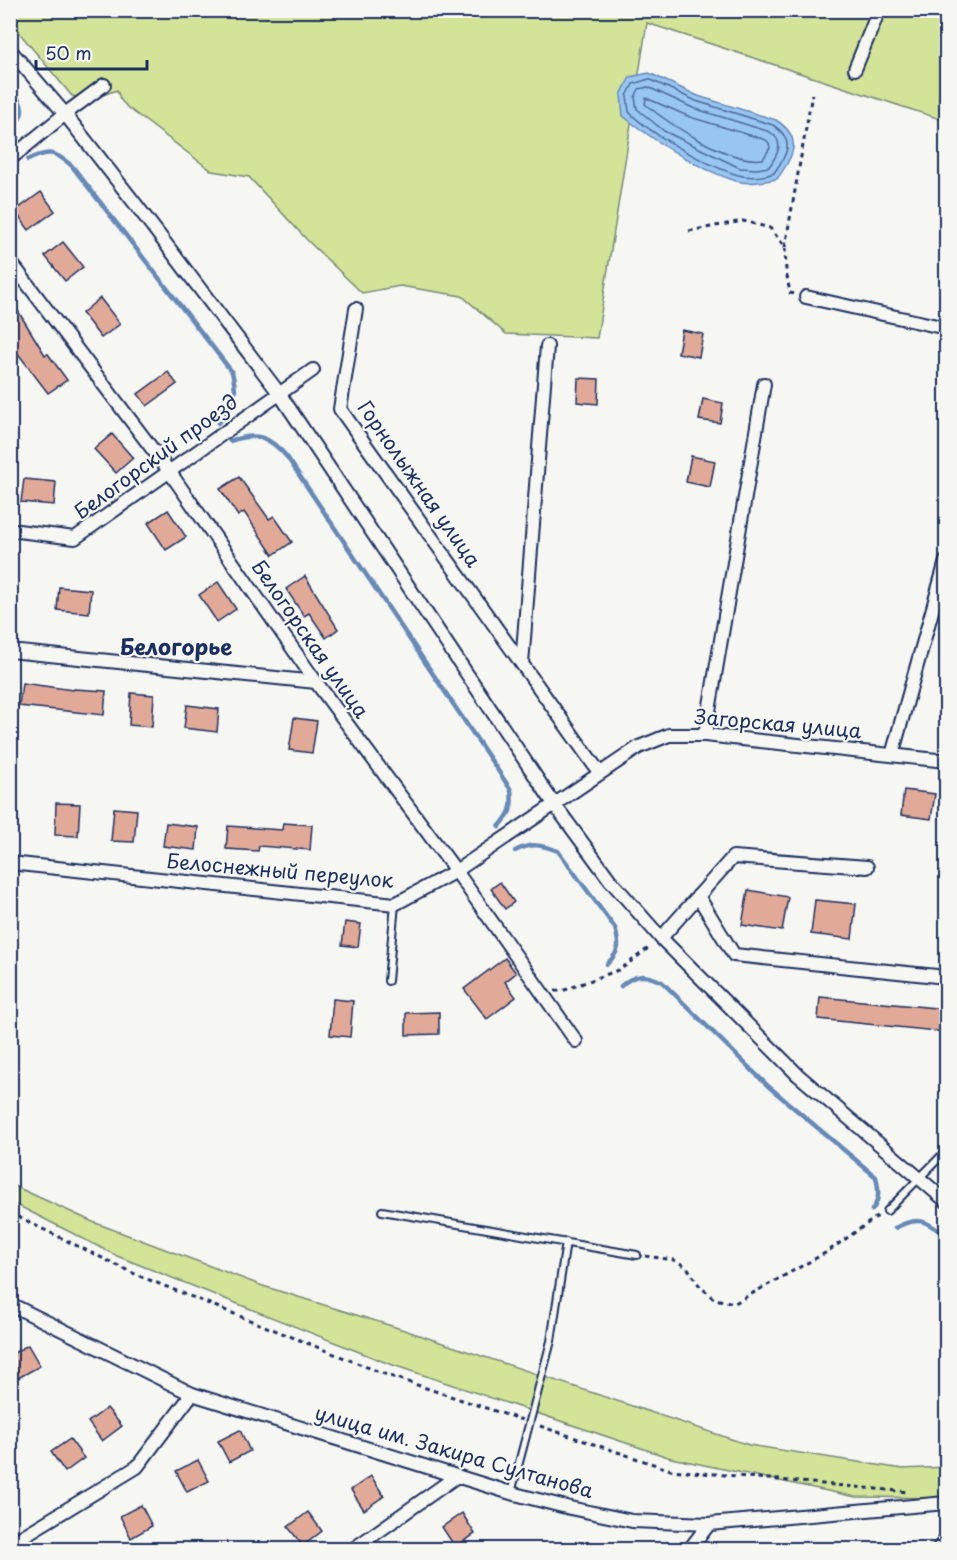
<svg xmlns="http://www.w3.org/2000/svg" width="957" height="1560" viewBox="0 0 957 1560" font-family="'Playpen Sans',sans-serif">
	<rect width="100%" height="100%" fill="#f6f6f2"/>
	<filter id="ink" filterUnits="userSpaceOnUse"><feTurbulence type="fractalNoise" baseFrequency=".0167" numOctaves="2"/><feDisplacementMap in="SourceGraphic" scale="12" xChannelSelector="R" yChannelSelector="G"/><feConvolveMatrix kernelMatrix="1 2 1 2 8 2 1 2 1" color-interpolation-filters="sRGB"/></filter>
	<g filter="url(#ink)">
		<!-- green -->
		<g fill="#d3e397" stroke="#77897a" stroke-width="1.5">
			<path d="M10,11H946V121L647,23L597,338L506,334L462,296L400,286L362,293L307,240L249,177L212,171L127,107L120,99L117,90L92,99L72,96L11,23Z"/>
			<path d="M10,1184L93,1222L263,1286L395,1327L749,1445L903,1469L946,1467V1498L856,1497L671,1458L387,1363L117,1256L11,1202Z"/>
		</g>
		<!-- water -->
		<path fill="#98c5f2" stroke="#6689b7" stroke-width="1.5" d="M649,73L698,96L776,120C804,138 793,157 777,179C764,181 749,185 736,181C695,168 656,142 623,116L621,95L630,77Z"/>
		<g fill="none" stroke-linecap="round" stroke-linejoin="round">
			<!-- shore -->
			<g stroke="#4d6b99" stroke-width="1.5">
				<path d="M649,79L696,101L773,125C796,140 787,155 774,173C764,177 749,178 738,175C708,166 650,134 629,112L627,96L633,84Z"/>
				<path d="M648,87L693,108L770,132C785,142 778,154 769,167L757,169L740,168L664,131L637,109L635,97L639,89Z"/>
				<path d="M646,98L690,117L766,140L769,143L770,148L763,159C731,164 670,125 645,104Z"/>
			</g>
			<!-- stream -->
			<g stroke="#6689b7" stroke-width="4.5">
				<path d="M10,89C24,103 28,115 10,129"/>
				<path d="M28,160C48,150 55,151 72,166L232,372C238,396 236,405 218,423"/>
				<path d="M230,441C257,432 269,436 287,457L511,790C513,808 511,813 499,827"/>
				<path d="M515,851C532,843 540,844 558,851L615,928C620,946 620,951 607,964"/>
				<path d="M621,986C635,973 646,974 662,982L768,1086L876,1177C879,1190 880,1200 872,1210"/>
				<path d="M895,1228C919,1215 926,1221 946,1236"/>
			</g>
		</g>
		<!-- building -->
		<g fill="#e1a998" stroke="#1b2f5e" stroke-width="1.5">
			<path d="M41,192L55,211L29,230L15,211Z"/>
			<path d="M63,242L83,267L65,281L45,256Z"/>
			<path d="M100,298L120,324L101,338L82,313Z"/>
			<path d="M18,311L45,355L48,354L67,380L48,393L10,343V316Z"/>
			<path d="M682,330L703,334L699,357L678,353Z"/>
			<path d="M168,372L177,384L147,406L138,394Z"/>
			<path d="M578,378L599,379L598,404L577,402Z"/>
			<path d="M703,399L723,403L720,423L699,420Z"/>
			<path d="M112,434L133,458L116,473L94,449Z"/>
			<path d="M691,456L715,461L710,487L686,482Z"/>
			<path d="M239,477L269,519L274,516L292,542L273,555L244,512L238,516L220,489Z"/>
			<path d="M24,479L56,482L54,505L21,502Z"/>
			<path d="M168,510L186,537L166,550L148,523Z"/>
			<path d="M305,576L338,629L326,638L309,613L304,616L286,589Z"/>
			<path d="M218,582L236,609L217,622L199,595Z"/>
			<path d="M59,587L91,590L89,613L57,610Z"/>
			<path d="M22,683L73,690L74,689L106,691L104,715L19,706Z"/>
			<path d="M131,693L154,695L152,727L129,725Z"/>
			<path d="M187,705L219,709L217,732L184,728Z"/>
			<path d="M294,718L317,721L312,753L289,750Z"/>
			<path d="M904,790L935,794L931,819L901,815Z"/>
			<path d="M56,803L80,804L78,836L55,835Z"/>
			<path d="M114,808L137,810L134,842L111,841Z"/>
			<path d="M166,823L198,827L196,850L163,846Z"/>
			<path d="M283,823L312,825L310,850L259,846L258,851L226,849L228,826L282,830Z"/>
			<path d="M500,882L514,902L505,909L491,889Z"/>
			<path d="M748,890L788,897L782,931L742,925Z"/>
			<path d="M815,900L856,904L852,939L811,934Z"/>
			<path d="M345,922L361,924L358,947L342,945Z"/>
			<path d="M505,958L516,973L505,982L516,997L487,1019L464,989Z"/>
			<path d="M820,997L946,1009V1032L818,1019Z"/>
			<path d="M333,999L353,1001L350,1037L330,1035Z"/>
			<path d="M439,1012V1034L406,1035V1013Z"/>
			<path d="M28,1345L40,1366L18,1378L10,1364V1355Z"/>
			<path d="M107,1408L122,1426L102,1441L88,1422Z"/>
			<path d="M240,1430L250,1451L229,1462L218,1441Z"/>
			<path d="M70,1439L84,1458L65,1472L51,1452Z"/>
			<path d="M198,1460L209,1481L187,1492L176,1471Z"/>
			<path d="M371,1476L384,1496L364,1510L351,1490Z"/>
			<path d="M141,1505L152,1526L131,1538L120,1516Z"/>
			<path d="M308,1512L322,1531L303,1546L288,1527Z"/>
			<path d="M462,1513L475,1534L455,1547L442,1527Z"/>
		</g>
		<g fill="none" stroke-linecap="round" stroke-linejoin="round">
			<!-- lane casing -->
			<g stroke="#1b2f5e" stroke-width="10">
				<g id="lane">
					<path d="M388,981L395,904"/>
					<path d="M382,1211L637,1255"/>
					<path d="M887,1211L946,1151"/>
					<path d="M511,1493L551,1341L566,1242"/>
				</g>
			</g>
			<!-- street casing -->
			<g stroke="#1b2f5e" stroke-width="16">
				<g id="street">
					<path d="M10,50L65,114L137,206L279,393L554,804L610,880L661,938L798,1075L946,1201"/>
					<path d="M855,69L879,10"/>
					<path d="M10,159L65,114L104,85"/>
					<path d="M10,261L169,471L316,682L456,871L576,1041"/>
					<path d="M806,297L946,328"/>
					<path d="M356,309L340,409L599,772"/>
					<path d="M10,530L75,538L313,370"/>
					<path d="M10,651L316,682"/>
					<path d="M522,664L547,346"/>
					<path d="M705,735L764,384"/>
					<path d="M892,755L946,561"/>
					<path d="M10,863L395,904L456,871L639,747L669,735H705L946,761"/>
					<path d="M698,896L734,955L946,977"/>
					<path d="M661,938L733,857L867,867"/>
					<path d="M10,1304L192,1394L511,1493L570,1508L632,1521L709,1524L946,1503"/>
					<path d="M10,1544L137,1467L192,1394"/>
					<path d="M352,1550L457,1476"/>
					<path d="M689,1550L709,1524"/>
					<path d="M937,1550L946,1540"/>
				</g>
			</g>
			<!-- path -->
			<g stroke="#1b2f5e" stroke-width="3" stroke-dasharray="4.5 4.5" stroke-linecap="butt">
				<path d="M689,231L743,221L770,228L785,247L786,271L790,293L795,294"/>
				<path d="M785,247L812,94"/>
				<path d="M555,991H562L621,969L651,946"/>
				<path d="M10,1213L137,1275L387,1375L522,1420"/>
				<path d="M645,1256L674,1260L687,1267L699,1285L714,1299L735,1303L827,1252L878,1216"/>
				<path d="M540,1426L671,1470L909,1492"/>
			</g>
			<!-- lane -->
			<use href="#lane" stroke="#f6f6f2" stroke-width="6"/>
			<!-- street -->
			<use href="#street" stroke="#f6f6f2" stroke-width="12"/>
		</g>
	</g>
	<g text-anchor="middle" stroke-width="4.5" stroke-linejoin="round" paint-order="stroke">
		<!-- street labels -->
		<g font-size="20" fill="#1b2f5e" stroke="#f6f6f2">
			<text transform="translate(156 457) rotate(-36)" y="7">Белогорский проезд</text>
			<text transform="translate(419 484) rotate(55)" y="7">Горнолыжная улица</text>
			<text transform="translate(310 639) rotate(55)" y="7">Белогорская улица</text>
			<text transform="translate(778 724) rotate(5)" y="7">Загорская улица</text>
			<text transform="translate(280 871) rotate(5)" y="7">Белоснежный переулок</text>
			<text transform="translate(454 1452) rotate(16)" y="7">улица им. Закира Султанова</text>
		</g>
		<!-- quarter labels -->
		<g font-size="22" font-weight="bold" fill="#1b2f5e" stroke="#f6f6f2">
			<text x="176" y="655">Белогорье</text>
		</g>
	</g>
	<!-- margin -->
	<rect width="957" height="1560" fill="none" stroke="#f6f6f2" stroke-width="36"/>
	<rect x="18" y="18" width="921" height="1524" fill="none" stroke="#1b2f5e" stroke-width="2" filter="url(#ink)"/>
	<!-- scale -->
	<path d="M36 60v9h111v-9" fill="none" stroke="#1b2f5e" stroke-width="3"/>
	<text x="45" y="60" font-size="18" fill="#1b2f5e" stroke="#f6f6f2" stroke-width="4.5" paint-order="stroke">50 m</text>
</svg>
